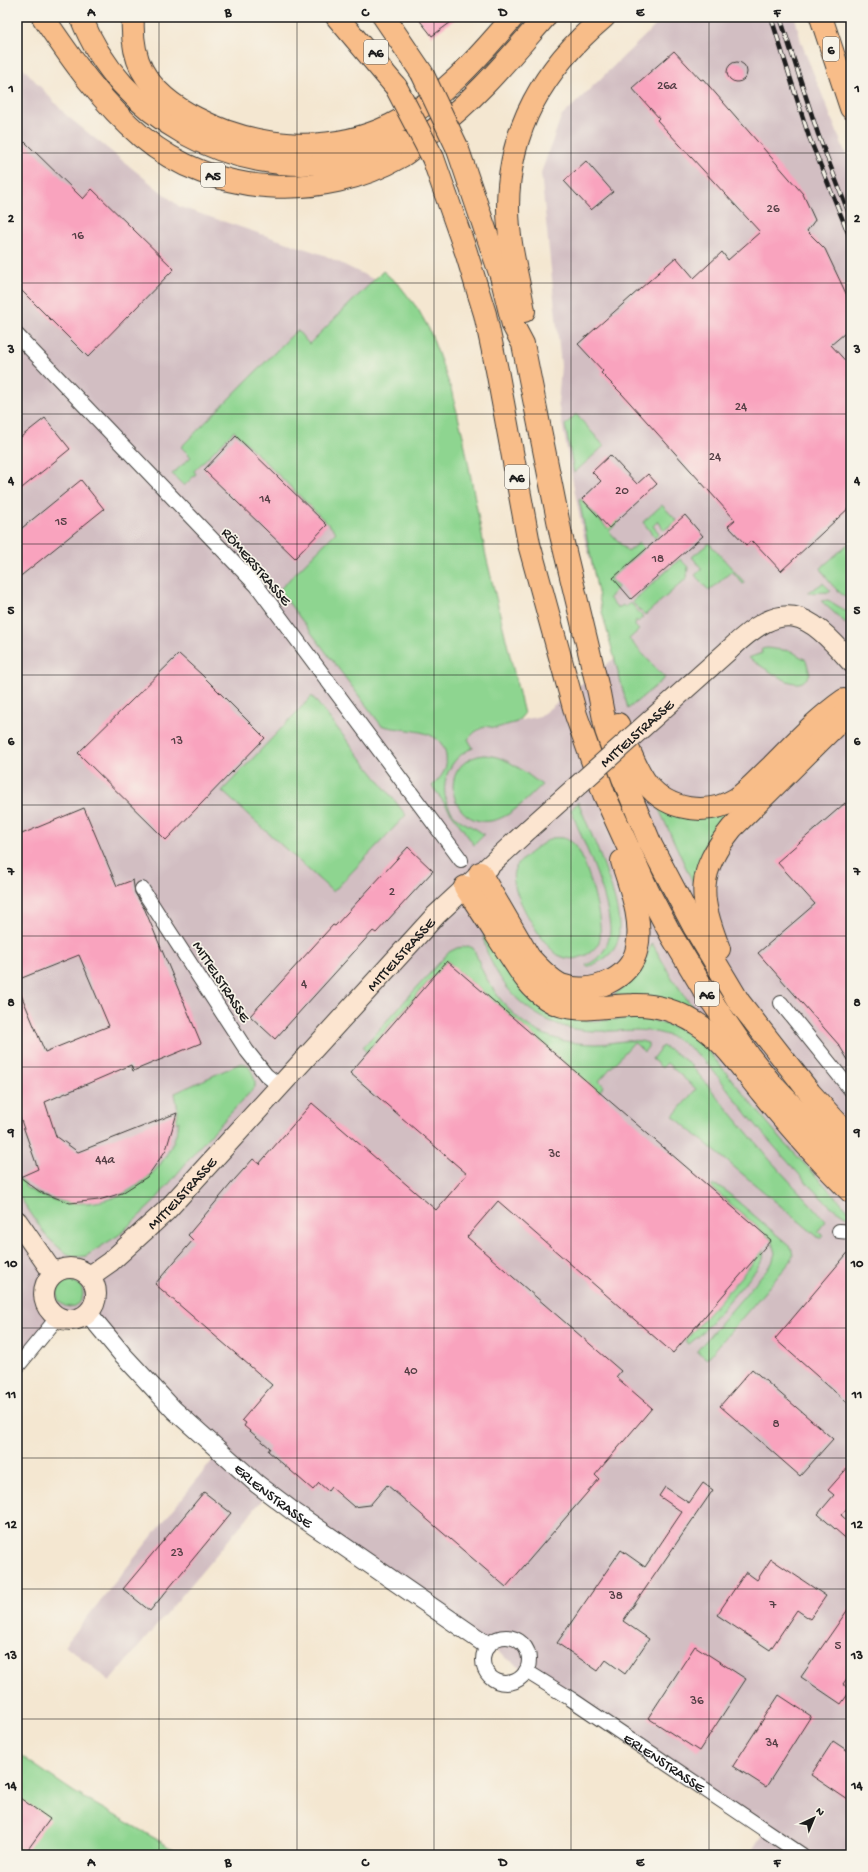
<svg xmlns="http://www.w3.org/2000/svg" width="868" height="1872" viewBox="0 0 868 1872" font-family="'Gochi Hand',sans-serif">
	<rect width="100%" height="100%" fill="#f7f3e8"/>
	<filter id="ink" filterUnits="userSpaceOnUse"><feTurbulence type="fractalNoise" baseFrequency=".025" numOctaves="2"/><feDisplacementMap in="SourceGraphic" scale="8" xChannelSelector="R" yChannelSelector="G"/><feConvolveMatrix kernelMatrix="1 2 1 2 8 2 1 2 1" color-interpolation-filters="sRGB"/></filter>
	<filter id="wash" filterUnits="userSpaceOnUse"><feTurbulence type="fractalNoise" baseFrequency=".012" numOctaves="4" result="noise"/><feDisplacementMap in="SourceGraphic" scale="16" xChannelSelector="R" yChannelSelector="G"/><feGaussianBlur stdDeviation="0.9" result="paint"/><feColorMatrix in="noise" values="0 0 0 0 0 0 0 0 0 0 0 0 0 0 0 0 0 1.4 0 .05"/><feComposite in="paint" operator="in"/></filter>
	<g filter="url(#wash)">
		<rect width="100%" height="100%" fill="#f4e7d1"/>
		<!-- industrial -->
		<path fill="#d2bec2" d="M678,17H795L801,42L851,167V1855H749L765,1830L487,1645L268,1493L110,1681L65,1645L219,1452L88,1313L72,1320L58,1318L17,1367V61L66,115L180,207L324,255L383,284L492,727L540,716L616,657L582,530L558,403L561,366L541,173L561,117L655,26Z"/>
		<!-- green -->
		<g fill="#8ed590" stroke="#557856">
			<path d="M383,271L400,286L418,309L430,331L451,389L463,436L486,556L524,714L517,722L496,728L485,726L475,732L468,739L473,748C446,758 434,794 456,817C465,825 476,827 484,835L474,845L432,786C441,778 448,769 446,756C442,725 402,733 381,725L279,590L336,532L234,431L194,471L196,474L184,486L172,474L191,457L181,447L297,330L309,344Z"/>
			<path d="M576,414L604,446L574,473L565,425Z"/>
			<path d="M581,499L607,528L617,519L619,522L609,531L628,552L639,543L644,548L612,577L610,579L618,587L609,598L617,607H620L623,605L625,607L631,603L643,617L638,622L636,620L635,626L639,630L629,639L665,678L628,709L602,612L579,500Z"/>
			<path d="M662,505L677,521L664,530L658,521L653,526L659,533L655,538L643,522Z"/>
			<path d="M851,541V601C840,594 826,581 821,568Z"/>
			<path d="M709,543L745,583L743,584L732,571L709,591L695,575L702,569L692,557Z"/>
			<path d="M680,559L688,567L687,578L645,615L632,602Z"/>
			<path d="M823,583L830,590V592L807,593Z"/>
			<path d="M828,600L851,614V628L821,601Z"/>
			<path d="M767,648L791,651L806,660L810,674C807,678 804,683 798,683C787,685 759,664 748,658L762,653L761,649Z"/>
			<path d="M312,696L406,815L333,892L222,791Z"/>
			<path d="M483,755C506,755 524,772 542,785C530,796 517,811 501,818C453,838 431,763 483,755Z"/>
			<path d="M578,802C591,834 626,908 618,940C614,955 601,962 587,967L586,965C601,959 610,945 610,929C608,891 584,845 571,810Z"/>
			<path d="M657,805L739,806L707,842L698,863L694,885Z"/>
			<path d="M552,838C561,837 568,838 574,844C586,855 606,927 599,942C596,949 588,955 581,957C573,960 565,959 558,955C542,945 508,889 514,871C517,861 542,843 552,838Z"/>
			<path d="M484,935L565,1017L593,1021L636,1018L652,1020L677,1028L700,1041L781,1139L851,1213V1219C829,1209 813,1189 797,1172C776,1149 755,1125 736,1100C718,1077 700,1050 672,1037C646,1026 622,1032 595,1031C557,1031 522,1011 501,979C494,968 483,949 484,935Z"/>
			<path d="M652,943L672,978L694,1009L614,995L632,980L640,971Z"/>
			<path d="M468,946L473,948C478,957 480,967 485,976C511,1021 542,1044 596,1044C612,1044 633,1037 648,1043V1047L644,1052L634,1042L599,1081L604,1086L599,1092L447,961L366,1052L363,1047L449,952L457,948Z"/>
			<path d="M662,1046L677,1054L690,1064L770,1160L826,1221L818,1231L823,1236L821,1238H819L673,1116L696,1089L667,1063L662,1068L652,1059Z"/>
			<path d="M241,1063L246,1064C252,1070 256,1078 255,1087L201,1145L153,1203L119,1235L86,1256L77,1257L65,1253L47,1237L17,1193V1177L26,1184L24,1186C69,1216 128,1206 161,1163C170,1151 177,1136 179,1121L176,1123L178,1111L175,1093Z"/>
			<path d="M713,1185L721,1187L791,1247L793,1254L791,1261L707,1359L697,1351L772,1263L775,1253L771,1239L711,1187Z"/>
			<path d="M764,1250L763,1259L755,1271L699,1336L689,1344L685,1341Z"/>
			<circle cx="70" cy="1294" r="13"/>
			<path d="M17,1753L74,1792L184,1855H17Z"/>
		</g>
		<g id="blocks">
			<!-- building -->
			<g fill="#f9a3be">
				<path d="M417,17H458L432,36Z"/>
				<path d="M674,51L701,80L703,79L803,194L815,220L807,231L825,249L851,304V328L831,345L851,367V506L781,571L754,542L753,543L751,541L746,545L728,526L735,520L622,394L601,373L603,371L578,344L676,257L694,278L722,252L728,260L760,232L657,120L659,118L632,88Z"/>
				<circle cx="737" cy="72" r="10"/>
				<path d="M25,142L83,199L92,189L174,269L88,357L17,286V149Z"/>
				<path d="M586,161L613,192L591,210L564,181Z"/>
				<path d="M45,418L70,449L17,492V440Z"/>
				<path d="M236,436L327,525L295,558L204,470Z"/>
				<path d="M610,455L637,484L648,474L657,484L609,528L582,499L601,481L592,472Z"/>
				<path d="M81,480L104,509L17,579V532Z"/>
				<path d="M685,515L703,536L631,599L613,578Z"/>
				<path d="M179,654L202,675L265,738L166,840L78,753Z"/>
				<path d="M845,803L851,810V1065L839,1045L758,953L815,904L777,862Z"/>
				<path d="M84,808L117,886L133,880L135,893L145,910L201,1043L133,1071L131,1065L45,1102L56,1136L78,1152L177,1113L166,1150L147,1177L122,1193L99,1200L70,1203L40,1192L20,1177L38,1169L17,1109V985L45,1052L109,1026L79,955L17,980V836Z"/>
				<path d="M408,847L433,871L376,933L373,931L275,1039L250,1016L333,925L335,926Z"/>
				<path d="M447,961L771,1240L673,1353L498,1201L467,1237L621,1371L616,1377L652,1408L595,1475L599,1479L506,1587L387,1485L370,1505L354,1507L331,1487L328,1491L319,1483L313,1490L268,1451L270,1448L244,1426L246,1423L242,1420L272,1385L155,1284L193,1240L188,1235L235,1179L253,1159L259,1164L312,1103L436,1210L467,1174L350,1073Z"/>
				<path d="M851,1249V1406L775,1339Z"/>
				<path d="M752,1369L833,1439L800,1476L720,1406Z"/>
				<path d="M851,1464V1504L841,1515L851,1524V1543L818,1514L834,1495L828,1490Z"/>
				<path d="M703,1483L713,1490L623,1621L649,1639L625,1674L606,1660L598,1671L557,1643L621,1550L645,1567L682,1512L659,1496L665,1487L689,1503Z"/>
				<path d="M204,1492L231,1513L150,1611L123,1589Z"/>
				<path d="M771,1559L826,1596L810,1619L797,1610L770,1650L717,1615L746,1572L757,1580Z"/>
				<path d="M851,1605V1673L843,1684L851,1690L841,1704L801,1677Z"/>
				<path d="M695,1646L746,1679L699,1751L648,1718Z"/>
				<path d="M779,1695L811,1716L766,1787L733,1766Z"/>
				<path d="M833,1741L851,1753V1802L811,1775Z"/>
				<path d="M17,1796L50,1819L26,1852L17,1846Z"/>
			</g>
		</g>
	</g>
	<g filter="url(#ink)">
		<use href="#blocks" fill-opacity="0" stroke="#3c3a37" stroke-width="1"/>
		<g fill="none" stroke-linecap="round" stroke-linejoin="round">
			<!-- minor casing -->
			<g stroke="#3c3a37" stroke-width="16">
				<g id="minor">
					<path d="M17,335L257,586L461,860"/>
					<path d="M142,889L247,1051L266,1075L280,1086"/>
					<path d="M781,1003L851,1090"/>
					<path d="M839,1231L851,1232"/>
					<path d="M17,1367L58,1317"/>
					<circle cx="506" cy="1660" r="23"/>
					<path id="s1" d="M526,1671L571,1699L802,1855"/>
				</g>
			</g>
			<!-- tertiary casing -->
			<g stroke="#3c3a37" stroke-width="20">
				<g id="tertiary">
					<path id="s2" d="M88,1313L122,1354L174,1410L257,1484L294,1512L487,1645"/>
				</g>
			</g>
			<!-- secondary casing -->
			<g stroke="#3c3a37" stroke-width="22">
				<g id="secondary">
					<path d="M729,650C784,598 805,609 851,662"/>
					<path d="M17,1221L53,1273"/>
					<circle cx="70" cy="1294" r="26"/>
					<path id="s3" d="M90,1276L110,1262L166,1211L436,915L529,829"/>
				</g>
			</g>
			<!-- primary casing -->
			<g stroke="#3c3a37" stroke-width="24">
				<path id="primary" d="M821,17L851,108"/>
			</g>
			<!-- motorway casing -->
			<g stroke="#3c3a37" stroke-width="24">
				<g id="motorway">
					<path d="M43,17C72,60 102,103 142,137C213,197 323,202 402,156C413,149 423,139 434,130C476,99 510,57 545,17"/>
					<path d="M81,17C120,118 232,178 338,161C359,158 381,150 401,142"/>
					<path d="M133,17C132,34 134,54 142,70C154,92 174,107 196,118C255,149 330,155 391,125C442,100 477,59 513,17"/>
					<path d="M337,17L396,87"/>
					<path d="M384,17L422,73"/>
					<path d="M457,147L501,276L513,325L523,344L561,535L599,693L606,730L623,778L651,845L693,925L739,1002L810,1093L851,1138"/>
					<path d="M433,158L466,252L485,314L497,370L529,544L576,715L604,794L648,891L670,933L704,990L750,1057L774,1087L851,1166"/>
					<path d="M524,311C518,277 508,242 508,208C508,128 544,68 604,17"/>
					<path d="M618,724C627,744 634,767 647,784C668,811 708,816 736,799C749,790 760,777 772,766C795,743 817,719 844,700"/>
					<path d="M480,873L529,957C538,967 549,979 561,985C590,996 631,980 637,948C643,919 630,888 622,861"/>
					<path d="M465,887C479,907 492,928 505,948C517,966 528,987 547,999C573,1016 604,1005 633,1005C655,1004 677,1011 696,1023C723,1039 742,1069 762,1093C790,1127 819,1161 851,1192"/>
					<path d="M719,949C699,897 696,873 732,828L840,721L851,704"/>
				</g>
			</g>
			<!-- minor -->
			<use href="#minor" stroke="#fff" stroke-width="14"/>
			<!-- tertiary -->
			<use href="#tertiary" stroke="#fff" stroke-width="18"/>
			<!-- secondary -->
			<use href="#secondary" stroke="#fce5d0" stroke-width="20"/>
			<!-- primary -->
			<use href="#primary" stroke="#f8bd89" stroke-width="22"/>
			<!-- motorway -->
			<use href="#motorway" stroke="#f8bd89" stroke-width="22"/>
			<!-- rail casing -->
			<g stroke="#1c1c1c" stroke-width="4.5">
				<g id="rail">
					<path d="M771,17L809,137L851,240"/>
					<path d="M780,17L818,134L851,219"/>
				</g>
			</g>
			<!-- rail -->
			<use href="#rail" stroke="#f7f3e8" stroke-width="3" stroke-dasharray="9" stroke-linecap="butt"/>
			<!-- secondary-bridge casing -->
			<g stroke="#3c3a37" stroke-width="22" stroke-linecap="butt">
				<g id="secondary-bridge">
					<path id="s4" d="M529,829L729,650"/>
				</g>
			</g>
			<!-- motorway-bridge casing -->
			<g stroke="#3c3a37" stroke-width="24" stroke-linecap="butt">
				<g id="motorway-bridge">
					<path d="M422,73L457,147"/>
					<path d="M396,87L433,158"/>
				</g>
			</g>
			<!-- secondary-bridge -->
			<use href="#secondary-bridge" stroke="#fce5d0" stroke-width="20"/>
			<!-- motorway-bridge -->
			<use href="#motorway-bridge" stroke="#f8bd89" stroke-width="22"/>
		</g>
	</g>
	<!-- grid -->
	<path fill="none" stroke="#1c1c1c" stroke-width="1" stroke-opacity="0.55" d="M159,17V1855M297,17V1855M434,17V1855M571,17V1855M709,17V1855M17,153H851M17,283H851M17,414H851M17,544H851M17,675H851M17,805H851M17,936H851M17,1067H851M17,1197H851M17,1328H851M17,1458H851M17,1589H851M17,1719H851"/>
	<g text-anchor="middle" stroke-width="3.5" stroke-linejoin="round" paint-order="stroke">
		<!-- number labels -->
		<g font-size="13" fill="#533e44">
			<text x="667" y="89">26a</text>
			<text x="773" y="212">26</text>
			<text x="78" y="239">16</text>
			<text x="741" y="410">24</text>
			<text x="715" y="460">24</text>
			<text x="622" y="494">20</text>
			<text x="265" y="502">14</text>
			<text x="61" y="525">15</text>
			<text x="658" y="562">18</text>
			<text x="177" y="744">13</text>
			<text x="392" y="895">2</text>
			<text x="304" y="987">4</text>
			<text x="554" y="1157">3c</text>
			<text x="105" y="1163">44a</text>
			<text x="411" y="1374">40</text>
			<text x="776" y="1427">8</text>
			<text x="177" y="1556">23</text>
			<text x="616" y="1599">38</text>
			<text x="773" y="1608">7</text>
			<text x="838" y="1649">5</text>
			<text x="697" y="1704">36</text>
			<text x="772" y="1746">34</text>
		</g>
		<!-- shield labels -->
		<g fill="#f7f3e8" stroke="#5e5c59" stroke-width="1">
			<rect x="823" y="37" width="16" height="24" rx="3"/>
			<rect x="364" y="40" width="24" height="24" rx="3"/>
			<rect x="201" y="163" width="24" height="24" rx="3"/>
			<rect x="505" y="465" width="24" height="24" rx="3"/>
			<rect x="695" y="982" width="24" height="24" rx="3"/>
		</g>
		<g font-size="14" font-weight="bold" fill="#1c1c1c">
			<text x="831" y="54">6</text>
			<text x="376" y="57">A6</text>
			<text x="213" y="180">A5</text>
			<text x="517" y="482">A6</text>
			<text x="707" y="999">A6</text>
		</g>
		<!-- street labels -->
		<g font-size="15" fill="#1c1c1c" stroke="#f7f3e8">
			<text transform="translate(257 566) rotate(49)" y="5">RÖMERSTRASSE</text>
			<text dy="5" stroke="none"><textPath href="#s4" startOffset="144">MITTELSTRASSE</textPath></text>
			<text dy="5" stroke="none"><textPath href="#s3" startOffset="448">MITTELSTRASSE</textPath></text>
			<text transform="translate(222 981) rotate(57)" y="5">MITTELSTRASSE</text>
			<text dy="5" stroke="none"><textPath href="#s3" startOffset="124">MITTELSTRASSE</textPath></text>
			<text dy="5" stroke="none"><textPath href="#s2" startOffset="261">ERLENSTRASSE</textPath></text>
			<text dy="5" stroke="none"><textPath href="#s1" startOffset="166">ERLENSTRASSE</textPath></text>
		</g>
	</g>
	<!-- margin -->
	<rect width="868" height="1872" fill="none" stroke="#f7f3e8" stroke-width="44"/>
	<!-- north arrow -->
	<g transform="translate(814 1818) rotate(44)" stroke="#f7f3e8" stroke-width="3" paint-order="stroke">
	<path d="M0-3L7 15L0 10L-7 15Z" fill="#1c1c1c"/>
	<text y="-6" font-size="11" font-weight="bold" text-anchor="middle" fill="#1c1c1c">N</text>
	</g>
	<rect x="22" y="22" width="824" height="1828" fill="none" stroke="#1c1c1c" stroke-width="1.5"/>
	<g font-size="13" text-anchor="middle" font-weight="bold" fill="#1c1c1c">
		<text x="91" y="16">A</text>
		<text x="228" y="16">B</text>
		<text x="365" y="16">C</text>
		<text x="503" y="16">D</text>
		<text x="640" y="16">E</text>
		<text x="777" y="16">F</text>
		<text x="11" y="92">1</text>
		<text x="857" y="92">1</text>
		<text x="11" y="222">2</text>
		<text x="857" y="222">2</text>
		<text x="11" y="353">3</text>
		<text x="857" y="353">3</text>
		<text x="11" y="484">4</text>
		<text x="857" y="484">4</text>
		<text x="11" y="614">5</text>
		<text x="857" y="614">5</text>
		<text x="11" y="745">6</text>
		<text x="857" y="745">6</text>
		<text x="11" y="875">7</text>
		<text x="857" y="875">7</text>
		<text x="11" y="1006">8</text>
		<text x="857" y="1006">8</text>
		<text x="11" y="1136">9</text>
		<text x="857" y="1136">9</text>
		<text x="11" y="1267">10</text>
		<text x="857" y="1267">10</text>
		<text x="11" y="1398">11</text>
		<text x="857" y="1398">11</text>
		<text x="11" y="1528">12</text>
		<text x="857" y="1528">12</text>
		<text x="11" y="1659">13</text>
		<text x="857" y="1659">13</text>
		<text x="11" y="1789">14</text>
		<text x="857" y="1789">14</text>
		<text x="91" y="1866">A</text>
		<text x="228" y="1866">B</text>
		<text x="365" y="1866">C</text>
		<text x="503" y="1866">D</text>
		<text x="640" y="1866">E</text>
		<text x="777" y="1866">F</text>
	</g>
</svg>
